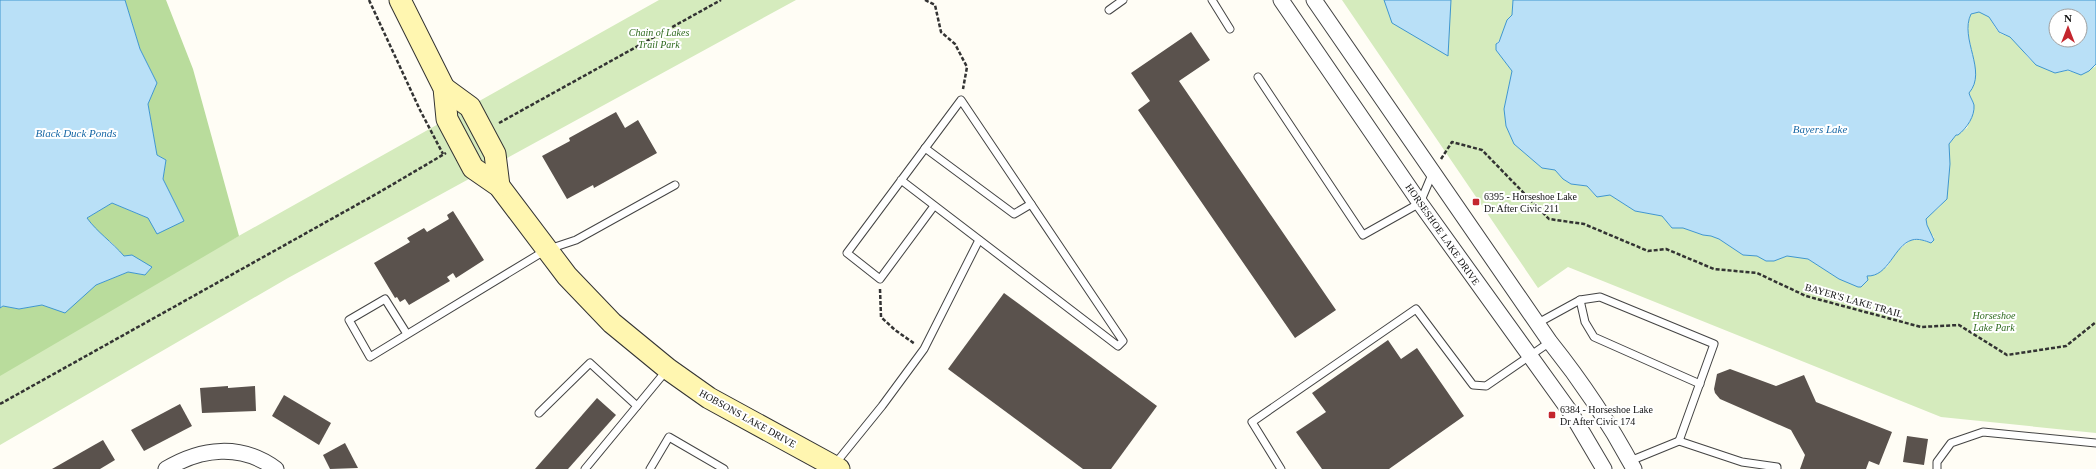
<svg xmlns="http://www.w3.org/2000/svg" width="2096" height="469" viewBox="0 0 2096 469" font-family="'Times New Roman',serif">
	<rect width="100%" height="100%" fill="#fffdf5"/>
	<!-- green -->
	<g fill="#d5ebbd">
		<path d="M659,0H796L288,278L0,445V370Z"/>
		<path d="M1342,0H1513L1512,15C1503,24 1504,37 1496,44V50L1512,71L1504,109L1506,126L1514,144L1542,168L1555,170L1563,179L1571,184L1587,186C1598,201 1597,193 1610,195L1635,211L1662,216L1672,228H1683L1703,235L1711,236L1719,239L1743,255L1757,256L1766,261H1774L1787,256H1796L1808,259L1839,279L1863,284L1868,280L1867,276L1887,267L1897,251L1911,240H1922L1931,243L1934,237L1929,232L1926,219C1931,212 1938,210 1942,204C1951,193 1949,158 1949,144L1956,135L1967,128L1974,111V104L1969,93C1987,73 1960,38 1971,14C1990,5 1991,27 2001,34C2003,35 2007,35 2010,37C2020,43 2026,60 2038,65C2043,67 2049,71 2054,72C2062,74 2063,68 2075,73L2095,67L2096,64V433L1941,417L1568,267L1538,288Z"/>
	</g>
	<!-- forest -->
	<path fill="#b9dc9c" d="M125,0H166L193,69L239,236L0,376V308L3,306L19,309L42,305L65,312L96,285L128,272L145,275L152,267L124,256L112,243L98,232L87,218L112,203L148,218L184,221L163,179L166,160L157,155L148,104L157,83L140,49Z"/>
	<!-- water -->
	<g fill="#b9e0f7" stroke="#3f96cf" fill-rule="evenodd">
		<path d="M0,0H125L140,49L157,83L148,104L157,155L166,160L163,179L184,221L157,234L148,218L112,203L87,218C97,232 112,242 124,256L132,255L152,267L145,275L128,272L96,285L65,313L42,305L19,309L3,306L0,308Z"/>
		<path d="M1384,0H1451L1448,56L1392,23Z"/>
		<path d="M1513,0H2096V64L2089,71L2081,75L2068,70L2055,73L2036,65L2010,37L1999,32L1989,17L1979,12L1971,14C1959,39 1988,71 1969,93C1970,97 1973,101 1974,105C1975,116 1967,128 1958,135H1956L1949,144L1950,164L1947,199L1926,219L1927,225L1934,240L1931,243C1926,241 1918,238 1912,240C1894,245 1889,277 1867,276L1868,280L1861,287H1858L1839,279L1808,259L1787,256L1774,261H1766L1757,256L1743,255L1719,239L1711,236L1703,235L1683,228H1672L1662,216L1635,211L1610,195L1597,197L1587,186L1571,184L1563,179L1555,170L1542,168L1514,144L1506,126L1504,109L1512,71L1496,50V44L1499,42L1507,20L1512,15ZM2056,16H2080V40H2056Z"/>
	</g>
	<!-- building -->
	<g fill="#5a524d">
		<path d="M1191,32L1210,60L1179,81L1336,310L1295,338L1138,110L1150,101L1131,73Z"/>
		<path d="M616,112L625,128L638,120L657,153L594,188L593,185L567,199L542,156L570,141L569,138Z"/>
		<path d="M453,211L484,260L456,278L453,273L447,277L450,281L409,305L405,299L400,302L397,297L395,298L374,263L410,242L407,238L424,228L427,232L449,219L447,215Z"/>
		<path d="M1004,293L1157,406L1111,469H1083L948,369Z"/>
		<path d="M1388,340L1401,359L1417,348L1464,416L1389,469H1322L1296,432L1326,412L1312,393Z"/>
		<path d="M1730,369L1776,386L1804,375L1816,402L1892,432L1879,465L1869,461L1866,469H1800L1805,455L1791,430L1720,399L1715,393L1714,389L1717,374Z"/>
		<path d="M228,386V388L255,386L256,411L202,413L200,388Z"/>
		<path d="M284,395L331,423L319,445L272,416Z"/>
		<path d="M597,398L616,415L568,469H535Z"/>
		<path d="M180,404L192,426L144,451L131,430Z"/>
		<path d="M1907,436L1928,439L1924,465L1903,462Z"/>
		<path d="M103,440L115,460L100,469H52Z"/>
		<path d="M345,443L358,468L330,469L323,455Z"/>
	</g>
	<g fill="none" stroke-linecap="round" stroke-linejoin="round">
		<!-- lane casing -->
		<g stroke="#444" stroke-width="9">
			<g id="lane">
				<path d="M1212,0L1230,29"/>
				<path d="M1109,10L1123,0"/>
				<path d="M1258,77L1363,235L1420,203L1433,172"/>
				<path d="M925,148L1014,214L1031,204"/>
				<path d="M901,180L1118,346L1123,341L961,100C923,151 885,202 847,253L880,279L934,206"/>
				<path d="M1580,300L1585,322L1594,337L1700,384"/>
				<path d="M1538,323L1580,300L1600,297L1714,344L1679,441"/>
				<path d="M407,334L385,299L349,320L370,357L546,250L576,240L675,185"/>
				<path d="M539,413L590,363L637,406"/>
				<path d="M1630,461L1679,441L1742,462L1777,467V469"/>
				<path d="M835,464L882,406L924,349L979,240"/>
				<path d="M585,469L666,371"/>
				<path d="M650,469L669,437L724,469"/>
				<path d="M1281,469L1252,422L1416,309L1473,385L1486,386L1550,342"/>
				<path d="M1937,469V462L1951,443L1983,432L2096,443"/>
			</g>
		</g>
		<!-- street casing -->
		<g stroke="#444" stroke-width="17">
			<g id="street">
				<path d="M1281,0L1420,203L1571,413L1604,469"/>
				<path d="M1314,0L1550,342C1582,382 1610,424 1634,469"/>
				<path d="M166,469C201,448 241,443 276,469"/>
			</g>
		</g>
		<!-- secondary casing -->
		<g stroke="#333" stroke-width="23">
			<g id="secondary">
				<path d="M400,0L444,88L447,119L473,168L499,186L567,276L612,323L668,369L709,398L839,469"/>
				<path d="M444,88L470,107L495,154L499,186"/>
			</g>
		</g>
		<!-- path -->
		<g stroke="#333" stroke-width="2.5" stroke-dasharray="4 2" stroke-linecap="butt">
			<path d="M369,0L420,110L443,154"/>
			<path d="M925,0L935,5L941,32L955,44L967,67L963,89"/>
			<path d="M499,123L721,0"/>
			<path d="M1441,159L1452,142L1482,150L1549,219L1584,224L1648,251L1666,249L1714,269L1757,273L1806,296L1921,327L1959,325L2007,355L2066,346L2096,322"/>
			<path d="M880,289L881,317L895,330L915,344"/>
			<path d="M0,404L378,193L446,153"/>
		</g>
		<!-- lane -->
		<use href="#lane" stroke="#fff" stroke-width="7"/>
		<!-- street -->
		<use href="#street" stroke="#fff" stroke-width="15"/>
		<!-- secondary -->
		<use href="#secondary" stroke="#fff6b0" stroke-width="21"/>
	</g>
	<!-- markers -->
	<g fill="#c4262e" stroke="#fff" stroke-width="1.5">
		<rect x="1472" y="198" width="8" height="8" rx="2"/>
		<rect x="1548" y="411" width="8" height="8" rx="2"/>
	</g>
	<g text-anchor="middle" stroke-width="4" stroke-linejoin="round" paint-order="stroke">
		<!-- park labels -->
		<g font-size="10" font-style="italic" fill="#2f6b1f" stroke="#fff">
			<text x="659" y="36">Chain of Lakes<tspan x="659" dy="12">Trail Park</tspan></text>
			<text x="1994" y="319">Horseshoe<tspan x="1994" dy="12">Lake Park</tspan></text>
		</g>
		<!-- poi labels -->
		<g font-size="10" fill="#111" stroke="#fff" text-anchor="start">
			<text x="1484" y="200">6395 - Horseshoe Lake<tspan x="1484" dy="12">Dr After Civic 211</tspan></text>
			<text x="1560" y="413">6384 - Horseshoe Lake<tspan x="1560" dy="12">Dr After Civic 174</tspan></text>
		</g>
		<!-- street labels -->
		<g font-size="10" fill="#111" stroke="#fff">
			<text transform="translate(1443 234) rotate(55)" y="4">HORSESHOE LAKE DRIVE</text>
			<text transform="translate(1854 300) rotate(16)" y="4">BAYER'S LAKE TRAIL</text>
			<text transform="translate(748 418) rotate(29)" y="4">HOBSONS LAKE DRIVE</text>
		</g>
		<!-- water labels -->
		<g font-size="11" font-style="italic" fill="#1768a6" stroke="#fff">
			<text x="1820" y="133">Bayers Lake</text>
			<text x="76" y="137">Black Duck Ponds</text>
		</g>
	</g>
	<!-- north arrow -->
	<g transform="translate(2068 28)"><circle r="19" fill="#ffffff" stroke="#a0a0a0"/>
	<path d="M0-3L7 15L0 10L-7 15Z" fill="#c4262e"/>
	<text y="-6" font-size="11" font-weight="bold" text-anchor="middle" fill="#111111">N</text>
	</g>
</svg>
